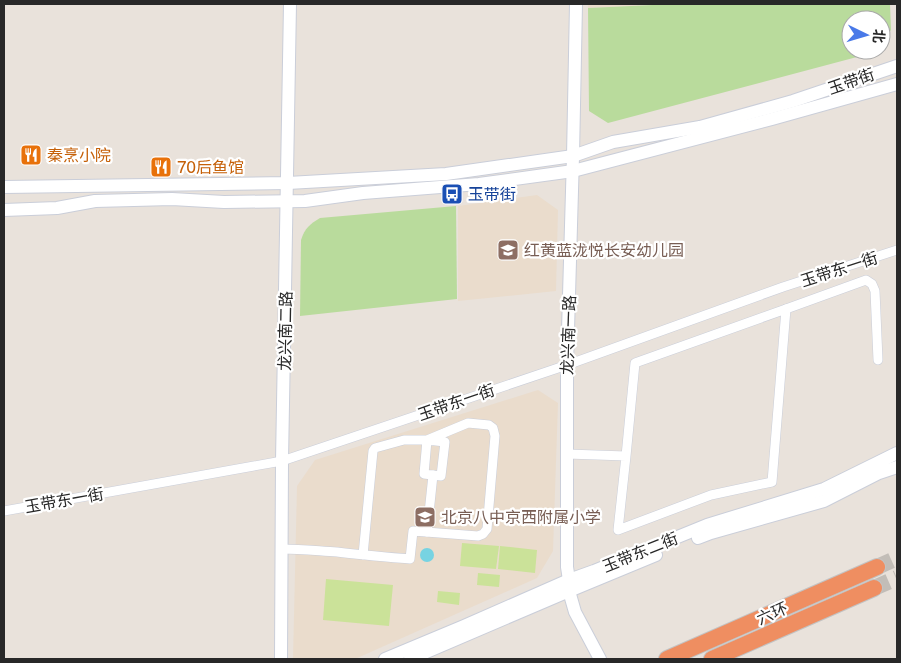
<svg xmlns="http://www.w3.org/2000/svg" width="901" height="663" viewBox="0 0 901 663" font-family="'Public Sans','Noto Sans SC',sans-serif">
	<rect width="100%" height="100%" fill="#e9e2db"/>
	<!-- education -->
	<g fill="#eadccc">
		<path d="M588,4H674L588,8Z"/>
		<path d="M537,195L558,210L556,291L458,301V206Z"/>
		<path d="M538,390L558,403L553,551L537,578L355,659H293L297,486L315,460Z"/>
	</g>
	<!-- green -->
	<g fill="#b9db9c">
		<path d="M674,4H890L891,30L881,42V20H851V50H875L872,53L608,123L589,111L588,8Z"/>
		<path d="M456,206L457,299L300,316L301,240C305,228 310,224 320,218Z"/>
	</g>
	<!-- pitch -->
	<g fill="#cbe299">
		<path d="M462,543L499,546L496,569L460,566Z"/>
		<path d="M500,546L537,550L535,573L498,569Z"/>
		<path d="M478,573L500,575L499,587L477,585Z"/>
		<path d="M326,579L393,585L389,626L323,620Z"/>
		<path d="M438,591L460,593L459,605L437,602Z"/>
	</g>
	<!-- water -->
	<circle fill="#77d3e2" cx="427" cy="555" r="7"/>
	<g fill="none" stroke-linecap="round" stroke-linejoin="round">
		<!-- highway-tunnel -->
		<g stroke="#c2bdb7" stroke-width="16" stroke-dasharray="16 8" stroke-linecap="butt">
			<path d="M877,567L897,558"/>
			<path d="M874,588L897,578"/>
		</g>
		<!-- street casing -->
		<g stroke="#caced9" stroke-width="10">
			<g id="street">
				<path d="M786,309L866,280L872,284L875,291L878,360"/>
				<path d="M567,454L626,456L618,530L711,495L772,482L786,309L635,363L626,456"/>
				<path d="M4,511L282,461L567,365L783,287L897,250"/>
				<path d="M427,532L433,475"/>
				<path d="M282,549C301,549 319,551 337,552C361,555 386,557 410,559L413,531L478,536L483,534L487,529L495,436L493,428L489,425L468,423L427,440L424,474L441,476L445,442L427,440H404L375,448L373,451L363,555"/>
			</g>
		</g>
		<!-- secondary casing -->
		<g stroke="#caced9" stroke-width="14">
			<g id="secondary">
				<path d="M576,4L573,156L567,365V567L569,580V591L575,612L600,659"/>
				<path d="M4,187L288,183L446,174L573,156L613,142L700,127L793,101L897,66"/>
				<path d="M4,210L57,208L95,201L172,199L224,202L305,201L363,193L479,184L573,171L772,119L897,84"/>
				<path d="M698,538L711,533L824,501L879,473L897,467"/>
				<path d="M281,659L282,461L290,4"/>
				<path d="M385,659L464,626L569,580L594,571L707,525L824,489L897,453"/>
				<path d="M410,659L569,591L656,555"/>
			</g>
		</g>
		<!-- highway casing -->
		<g stroke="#c3c3c3" stroke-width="18">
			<g id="highway">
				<path d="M667,659L877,567"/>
				<path d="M712,659L874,588"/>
			</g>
		</g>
		<!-- street -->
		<use href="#street" stroke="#fff" stroke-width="9"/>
		<!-- secondary -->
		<use href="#secondary" stroke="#fff" stroke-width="12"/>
		<!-- highway -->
		<use href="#highway" stroke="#ef8e61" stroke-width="16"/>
	</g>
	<!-- icons -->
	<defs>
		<g id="restaurant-square" transform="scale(1.125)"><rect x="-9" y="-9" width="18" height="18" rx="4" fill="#e8710a" stroke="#fff"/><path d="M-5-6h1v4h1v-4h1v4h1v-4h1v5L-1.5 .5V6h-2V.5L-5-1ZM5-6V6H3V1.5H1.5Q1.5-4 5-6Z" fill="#fff"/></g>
		<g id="bus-square" transform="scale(1.125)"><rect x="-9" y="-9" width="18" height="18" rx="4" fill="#1a4fb4" stroke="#fff"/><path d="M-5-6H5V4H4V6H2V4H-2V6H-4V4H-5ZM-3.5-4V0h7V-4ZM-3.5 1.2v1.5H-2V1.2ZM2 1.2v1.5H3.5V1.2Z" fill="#fff"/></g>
		<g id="school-square" transform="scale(1.125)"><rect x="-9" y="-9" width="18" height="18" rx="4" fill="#8d6e63" stroke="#fff"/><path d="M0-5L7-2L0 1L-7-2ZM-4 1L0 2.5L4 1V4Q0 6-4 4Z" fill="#fff"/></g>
	</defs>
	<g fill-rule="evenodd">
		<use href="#restaurant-square" x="31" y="155"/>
		<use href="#restaurant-square" x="161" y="167"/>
		<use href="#bus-square" x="452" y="194"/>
		<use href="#school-square" x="508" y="250"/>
		<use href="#school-square" x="425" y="517"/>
	</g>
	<g text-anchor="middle" stroke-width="4.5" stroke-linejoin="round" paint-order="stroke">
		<!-- street labels -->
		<g font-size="16" fill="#282828" stroke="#fff">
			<text transform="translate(851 81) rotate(-19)" y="6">玉带街</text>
			<text transform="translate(839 269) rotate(-18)" y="6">玉带东一街</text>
			<text transform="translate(285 331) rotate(-89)" y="6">龙兴南二路</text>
			<text transform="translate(568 335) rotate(-88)" y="6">龙兴南一路</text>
			<text transform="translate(456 402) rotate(-19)" y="6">玉带东一街</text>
			<text transform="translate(64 500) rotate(-10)" y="6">玉带东一街</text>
			<text transform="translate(640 552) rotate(-22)" y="6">玉带东二街</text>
			<text transform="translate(772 613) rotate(-24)" y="6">六环</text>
		</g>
		<!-- food labels -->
		<g font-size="16" fill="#c56008" stroke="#fff" text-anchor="start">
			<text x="47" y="161">秦烹小院</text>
			<text x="177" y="173">70后鱼馆</text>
		</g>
		<!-- transit labels -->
		<g font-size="16" fill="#164399" stroke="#fff" text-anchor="start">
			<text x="468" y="200">玉带街</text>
		</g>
		<!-- education labels -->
		<g font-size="16" fill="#785e54" stroke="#fff" text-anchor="start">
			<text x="524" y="256">红黄蓝泷悦长安幼儿园</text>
			<text x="441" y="523">北京八中京西附属小学</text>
		</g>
	</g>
	<!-- border -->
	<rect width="901" height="663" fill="none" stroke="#282828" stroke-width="10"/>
	<!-- north arrow -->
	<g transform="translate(866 35) rotate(95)"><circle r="24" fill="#ffffff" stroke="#a9a9a9"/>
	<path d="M0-4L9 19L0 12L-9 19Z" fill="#4979e8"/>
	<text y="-8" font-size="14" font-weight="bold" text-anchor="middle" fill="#282828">北</text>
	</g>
</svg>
